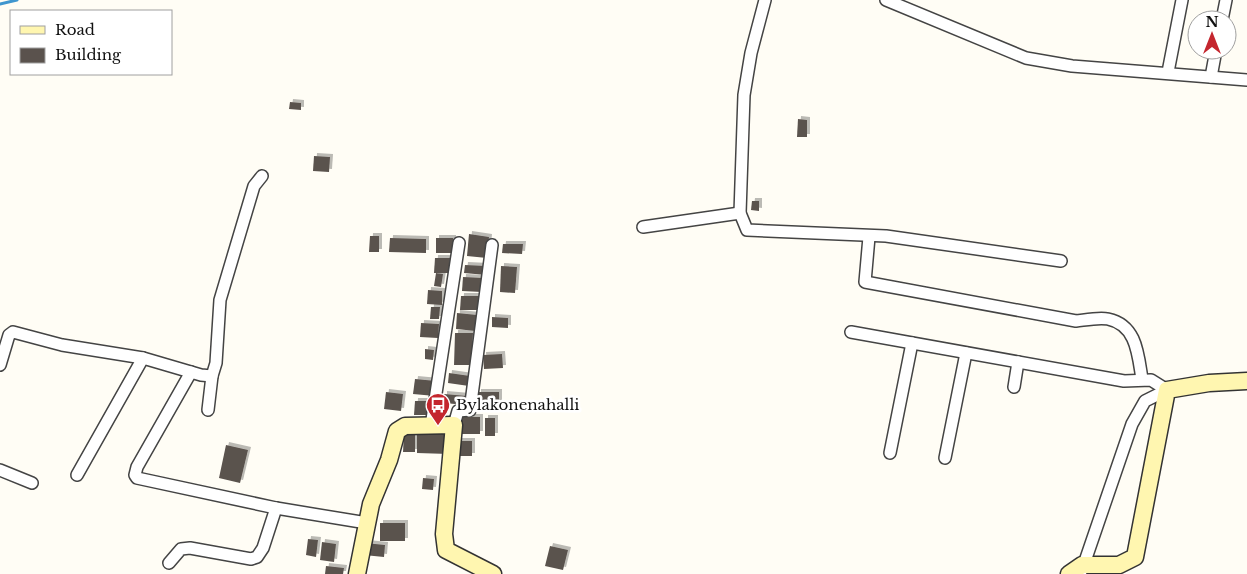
<svg xmlns="http://www.w3.org/2000/svg" width="1247" height="574" viewBox="0 0 1247 574" font-family="'Libre Baskerville',serif">
	<defs>
		<filter id="shadow"><feDropShadow dx="3" dy="-3" stdDeviation="0" flood-color="#0004"/></filter>
	</defs>
	<rect width="100%" height="100%" fill="#fffdf5"/>
	<g fill="none" stroke-linecap="round" stroke-linejoin="round">
		<!-- stream -->
		<path stroke="#3f96cf" stroke-width="3" d="M0,4L17,0"/>
	</g>
	<!-- building -->
	<g fill="#5a524d" filter="url(#shadow)">
		<path d="M290,102L301,103V110L289,109Z"/>
		<path d="M798,119L807,120V137H797Z"/>
		<path d="M314,156L330,157L329,172L313,171Z"/>
		<path d="M752,201H759V211L751,210Z"/>
		<path d="M469,234L489,237L487,258L467,256Z"/>
		<path d="M370,236H379V252H369Z"/>
		<path d="M390,238L426,239V253L389,252Z"/>
		<rect x="436" y="238" width="17" height="15"/>
		<path d="M503,244H523L522,254L502,253Z"/>
		<path d="M435,258H450L449,273H434Z"/>
		<path d="M465,265L486,266V275L464,273Z"/>
		<path d="M501,266L517,267L515,293L500,292Z"/>
		<path d="M436,273L443,274L441,287L434,286Z"/>
		<path d="M463,277L483,278L482,292L462,291Z"/>
		<path d="M428,290L442,291V305L427,304Z"/>
		<path d="M461,296H482V310H460Z"/>
		<path d="M431,307H440L439,319H430Z"/>
		<path d="M457,313L477,315L476,331L456,329Z"/>
		<path d="M492,317L508,318V328L492,327Z"/>
		<path d="M421,323L439,324L438,338L420,337Z"/>
		<path d="M455,333H473L471,365H454Z"/>
		<path d="M425,349L434,350L433,360L425,359Z"/>
		<path d="M502,354L503,368L484,369L483,355Z"/>
		<path d="M449,373L470,376L469,386L448,383Z"/>
		<path d="M415,379L436,381L435,396L413,394Z"/>
		<path d="M386,392L403,394L401,411L384,409Z"/>
		<path d="M478,392H499V405L478,404Z"/>
		<path d="M444,394L467,396L466,405L444,403Z"/>
		<path d="M415,401H430V415H414Z"/>
		<rect x="462" y="417" width="18" height="17"/>
		<rect x="485" y="418" width="10" height="18"/>
		<path d="M417,431H449V454L417,453Z"/>
		<path d="M404,434H415V452H403Z"/>
		<rect x="458" y="441" width="14" height="15"/>
		<path d="M226,445L248,450L240,483L219,478Z"/>
		<path d="M423,478L434,479L433,490L422,489Z"/>
		<rect x="380" y="523" width="25" height="18"/>
		<path d="M308,539L318,540L316,557L306,555Z"/>
		<path d="M322,542L336,544L334,562L320,560Z"/>
		<path d="M365,543L385,545L384,557L364,555Z"/>
		<path d="M550,546L568,550L563,570L545,566Z"/>
		<path d="M326,566L344,568L343,574H325Z"/>
	</g>
	<g fill="none" stroke-linecap="round" stroke-linejoin="round">
		<!-- street casing -->
		<g stroke="#444" stroke-width="14">
			<g id="street">
				<path d="M765,0L751,53L744,95L740,213L747,230L886,236L1061,261"/>
				<path d="M886,0L1026,58L1072,66L1247,80"/>
				<path d="M1222,20L1226,0"/>
				<path d="M1168,72L1182,0"/>
				<path d="M1211,77L1216,50"/>
				<path d="M643,227L740,213"/>
				<path d="M869,237L865,282L1076,321C1085,320 1099,317 1108,319C1137,325 1138,355 1142,379"/>
				<path d="M851,332L1124,381L1151,380L1167,390"/>
				<path d="M0,365L9,335L13,332L62,345L143,358L201,375L212,376L216,363L220,300L254,186L262,176"/>
				<path d="M191,372L137,467L135,475L137,478L276,508L367,523"/>
				<path d="M1014,387L1018,362"/>
				<path d="M208,410L212,376"/>
				<path d="M454,425L458,411L470,410L492,245"/>
				<path d="M431,426L459,243"/>
				<path d="M890,453L912,343"/>
				<path d="M945,458L966,353"/>
				<path d="M0,470L32,483"/>
				<path d="M77,475L143,358"/>
				<path d="M169,563L181,549L190,548L251,559L257,557L263,548L276,508"/>
				<path d="M1082,570L1132,424L1145,401L1167,390"/>
			</g>
		</g>
		<!-- secondary casing -->
		<g stroke="#333" stroke-width="19">
			<g id="secondary">
				<path d="M357,574L371,504L389,460L397,431L405,426L454,425L444,534L446,550L493,574"/>
				<path d="M1069,574L1082,565H1119L1135,557L1167,390L1209,383L1247,381"/>
			</g>
		</g>
		<!-- street -->
		<use href="#street" stroke="#fff" stroke-width="11"/>
		<!-- secondary -->
		<use href="#secondary" stroke="#fff6b0" stroke-width="16"/>
	</g>
	<!-- icons -->
	<defs>
		<g id="bus-pin" transform="scale(1.25)"><path d="M0 17L-7.5 6A9.5 9.5 0 1 1 7.5 6Z" fill="#c4262e" stroke="#fff"/><path d="M-5-6H5V4H4V6H2V4H-2V6H-4V4H-5ZM-3.5-4V0h7V-4ZM-3.5 1.2v1.5H-2V1.2ZM2 1.2v1.5H3.5V1.2Z" fill="#fff"/></g>
	</defs>
	<g fill-rule="evenodd">
		<use href="#bus-pin" x="438" y="405"/>
	</g>
	<g text-anchor="middle" stroke-width="5" stroke-linejoin="round" paint-order="stroke">
		<!-- poi labels -->
		<g font-size="15" fill="#111" stroke="#fff" text-anchor="start">
			<text x="456" y="410">Bylakonenahalli</text>
		</g>
	</g>
	<!-- legend -->
	<rect x="10" y="10" width="162" height="65" fill="#ffffff" stroke="#a0a0a0"/>
	<rect x="20" y="26" width="25" height="8" fill="#fff6b0" stroke="#a0a0a0"/>
	<text x="55" y="35" font-size="15" fill="#111111">Road</text>
	<rect x="20" y="48" width="25" height="15" fill="#5a524d" stroke="#a0a0a0"/>
	<text x="55" y="60" font-size="15" fill="#111111">Building</text>
	<!-- north arrow -->
	<g transform="translate(1212 35)"><circle r="24" fill="#ffffff" stroke="#a0a0a0"/>
	<path d="M0-4L9 19L0 12L-9 19Z" fill="#c4262e"/>
	<text y="-8" font-size="14" font-weight="bold" text-anchor="middle" fill="#111111">N</text>
	</g>
</svg>
